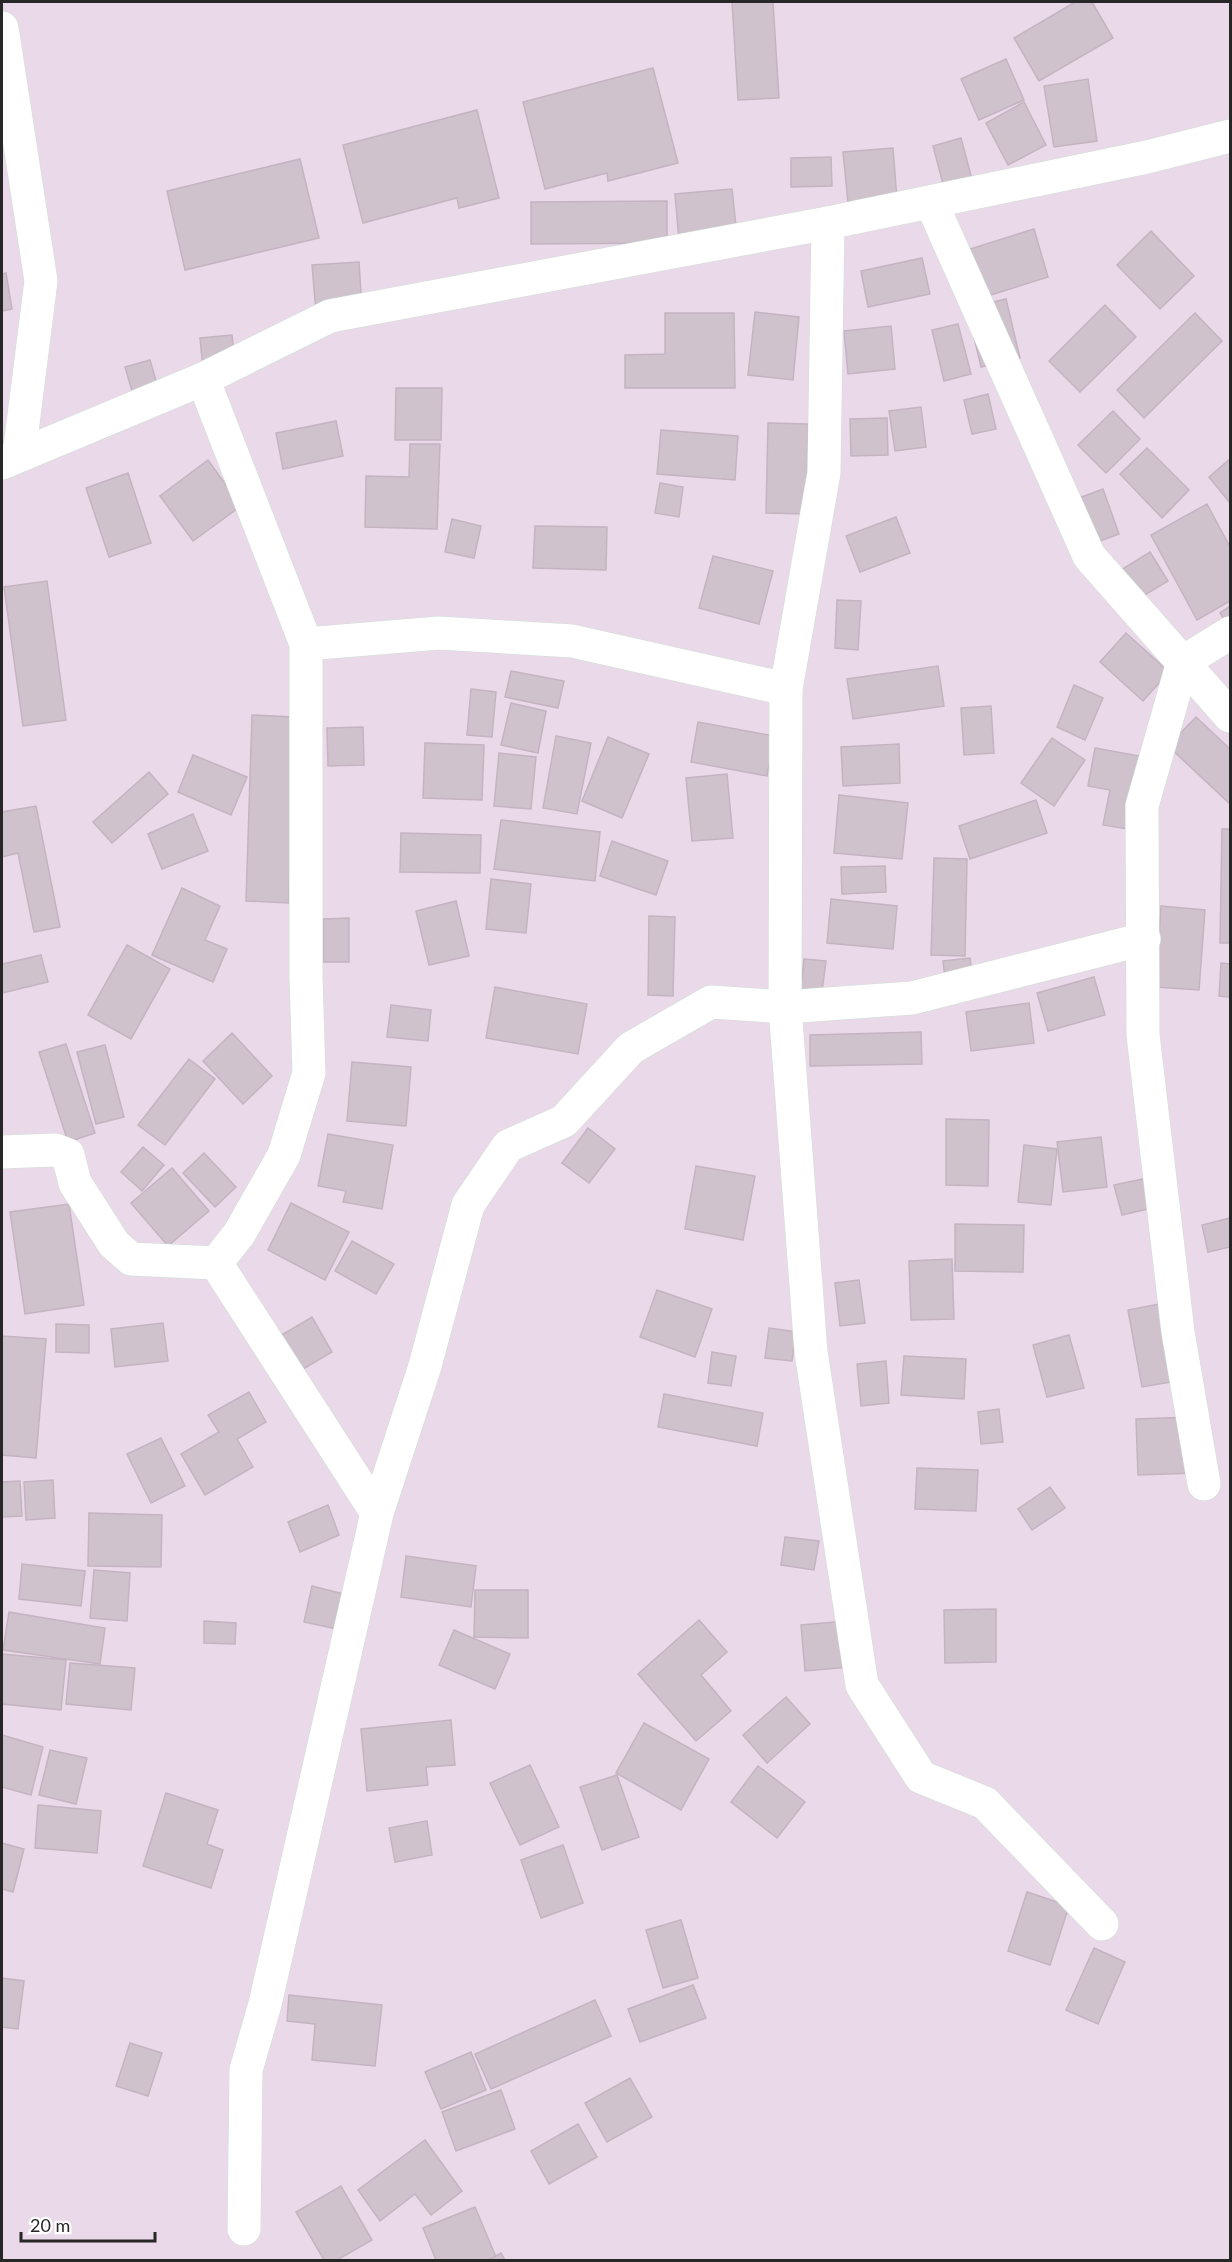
<svg xmlns="http://www.w3.org/2000/svg" width="1232" height="2262" viewBox="0 0 1232 2262" font-family="Lato,sans-serif">
	<rect width="100%" height="100%" fill="#ead9e9"/>
	<!-- building -->
	<g fill="#cfc2cd" stroke="#c5b3c2" stroke-width="1.5">
		<path d="M732,2H773L779,98L738,100Z"/>
		<path d="M1075,2H1092L1113,38L1039,81L1014,38Z"/>
		<path d="M1006,59L1024,100L979,120L961,79Z"/>
		<path d="M653,68L678,163L608,181L607,173L545,189L523,102Z"/>
		<path d="M1088,79L1097,141L1054,147L1044,86Z"/>
		<path d="M1024,102L1046,145L1008,165L986,123Z"/>
		<path d="M477,110L499,198L459,208L457,198L363,223L343,145Z"/>
		<path d="M961,138L974,187L946,195L933,146Z"/>
		<path d="M893,148L897,199L848,203L843,152Z"/>
		<path d="M831,157L832,186L791,187V158Z"/>
		<path d="M300,159L319,238L185,270L167,191Z"/>
		<path d="M732,189L737,235L679,241L675,194Z"/>
		<path d="M667,201V243L531,244V202Z"/>
		<path d="M1034,229L1048,277L962,304L948,256Z"/>
		<path d="M1151,231L1194,276L1160,309L1117,265Z"/>
		<path d="M922,258L930,294L868,307L861,271Z"/>
		<path d="M359,262L362,308L316,312L312,265Z"/>
		<path d="M6,273L12,309L2,311V274Z"/>
		<path d="M1006,299L1020,358L981,367L967,308Z"/>
		<path d="M1105,305L1136,337L1080,392L1049,361Z"/>
		<path d="M755,312L799,317L793,380L748,375Z"/>
		<path d="M665,313H734L735,388H625V355L665,354Z"/>
		<path d="M1195,313L1222,341L1144,418L1117,390Z"/>
		<path d="M958,324L971,374L944,381L932,330Z"/>
		<path d="M891,326L895,369L848,374L844,331Z"/>
		<path d="M232,335L235,366L203,369L200,338Z"/>
		<path d="M150,360L159,391L134,398L125,367Z"/>
		<path d="M396,388H442L441,440H395Z"/>
		<path d="M988,394L996,429L972,434L964,400Z"/>
		<path d="M921,407L926,447L895,451L889,411Z"/>
		<path d="M1113,411L1140,439L1106,473L1078,445Z"/>
		<path d="M887,418L888,455L851,456L850,419Z"/>
		<path d="M336,421L343,456L283,469L276,433Z"/>
		<path d="M768,423L808,424L807,514L766,513Z"/>
		<path d="M661,430L738,436L735,480L657,474Z"/>
		<path d="M410,444H440L437,529L365,527L366,476L409,477Z"/>
		<path d="M1147,448L1189,490L1162,518L1120,474Z"/>
		<path d="M1230,459V503L1209,477Z"/>
		<path d="M208,460L241,506L193,541L160,496Z"/>
		<path d="M128,473L151,543L109,557L86,488Z"/>
		<path d="M660,483L683,487L679,517L655,513Z"/>
		<path d="M1103,489L1119,534L1079,549L1063,504Z"/>
		<path d="M1207,504L1230,547V601L1197,620L1151,535Z"/>
		<path d="M896,517L910,553L860,572L846,536Z"/>
		<path d="M452,519L481,526L474,558L445,552Z"/>
		<path d="M535,526L607,527L606,570L533,568Z"/>
		<path d="M1150,552L1168,581L1133,602L1116,573Z"/>
		<path d="M713,556L773,571L759,624L699,608Z"/>
		<path d="M47,581L66,720L23,726L4,587Z"/>
		<path d="M837,600L861,601L858,650L835,648Z"/>
		<path d="M1230,606V629L1220,613Z"/>
		<path d="M1126,633L1169,672L1143,701L1100,662Z"/>
		<path d="M938,666L944,706L853,719L847,679Z"/>
		<path d="M511,671L564,681L558,708L505,697Z"/>
		<path d="M1074,685L1103,698L1085,740L1057,727Z"/>
		<path d="M471,689L496,692L492,737L467,735Z"/>
		<path d="M511,703L546,711L538,753L501,745Z"/>
		<path d="M991,706L994,753L964,755L961,708Z"/>
		<path d="M252,715L293,717L289,903L246,901Z"/>
		<path d="M1196,717L1230,749V804L1168,746Z"/>
		<path d="M698,722L774,736L767,776L691,762Z"/>
		<path d="M363,727L364,765L328,766L327,728Z"/>
		<path d="M556,736L591,743L577,814L543,808Z"/>
		<path d="M608,737L649,754L622,818L582,801Z"/>
		<path d="M1052,738L1085,760L1054,806L1021,783Z"/>
		<path d="M425,743L484,745L482,800L423,798Z"/>
		<path d="M899,744L900,783L843,786L841,747Z"/>
		<path d="M1095,748L1145,757L1133,830L1103,825L1110,790L1088,786Z"/>
		<path d="M499,753L536,757L531,809L494,806Z"/>
		<path d="M193,755L247,777L231,815L178,792Z"/>
		<path d="M149,772L168,794L112,843L93,822Z"/>
		<path d="M727,774L733,838L692,841L686,778Z"/>
		<path d="M839,795L908,803L902,859L834,853Z"/>
		<path d="M1036,800L1047,833L970,859L959,826Z"/>
		<path d="M36,806L60,927L34,932L18,853L2,857V812Z"/>
		<path d="M193,814L208,851L162,869L148,834Z"/>
		<path d="M501,820L600,832L595,881L494,869Z"/>
		<path d="M1222,829H1230V943H1220Z"/>
		<path d="M401,833L481,835L480,873L400,872Z"/>
		<path d="M612,841L668,861L656,895L600,876Z"/>
		<path d="M934,858L967,859L965,956L931,955Z"/>
		<path d="M885,866L886,892L842,894L841,867Z"/>
		<path d="M491,879L531,884L526,933L486,929Z"/>
		<path d="M182,888L220,906L205,940L227,949L213,982L152,955Z"/>
		<path d="M831,899L897,906L893,949L827,943Z"/>
		<path d="M456,901L469,956L429,965L416,911Z"/>
		<path d="M1161,906L1205,910L1199,990L1156,987Z"/>
		<path d="M649,916L675,917L673,996L648,995Z"/>
		<path d="M349,918V962H323V919Z"/>
		<path d="M127,945L170,969L131,1039L88,1015Z"/>
		<path d="M41,955L48,982L2,993V964Z"/>
		<path d="M970,958L973,983L946,986L943,961Z"/>
		<path d="M804,959L826,961L821,999L800,997Z"/>
		<path d="M1221,963L1230,964V997L1219,996Z"/>
		<path d="M1094,977L1105,1015L1048,1031L1037,993Z"/>
		<path d="M495,987L587,1004L578,1054L486,1038Z"/>
		<path d="M1029,1003L1034,1043L971,1051L966,1012Z"/>
		<path d="M391,1005L431,1010L428,1041L387,1037Z"/>
		<path d="M921,1032L922,1064L810,1066V1035Z"/>
		<path d="M232,1033L272,1076L243,1104L203,1061Z"/>
		<path d="M66,1044L95,1133L68,1142L39,1052Z"/>
		<path d="M105,1045L124,1117L96,1124L77,1052Z"/>
		<path d="M189,1059L215,1079L165,1145L138,1125Z"/>
		<path d="M352,1062L411,1067L406,1126L347,1121Z"/>
		<path d="M946,1119L989,1120L988,1186L946,1185Z"/>
		<path d="M588,1128L615,1149L589,1183L562,1163Z"/>
		<path d="M328,1134L393,1145L382,1209L343,1202L346,1191L318,1186Z"/>
		<path d="M1101,1137L1107,1187L1063,1192L1057,1142Z"/>
		<path d="M1024,1145L1057,1149L1051,1205L1018,1202Z"/>
		<path d="M143,1147L164,1165L142,1191L121,1172Z"/>
		<path d="M204,1153L236,1187L215,1207L183,1173Z"/>
		<path d="M696,1166L755,1176L743,1240L685,1229Z"/>
		<path d="M172,1168L209,1211L168,1246L131,1203Z"/>
		<path d="M1162,1175L1169,1204L1122,1215L1114,1185Z"/>
		<path d="M291,1203L349,1232L325,1280L268,1250Z"/>
		<path d="M69,1204L84,1305L25,1314L10,1212Z"/>
		<path d="M1230,1218V1247L1208,1252L1202,1225Z"/>
		<path d="M955,1224L1024,1225L1023,1272L955,1271Z"/>
		<path d="M352,1241L394,1264L376,1294L335,1271Z"/>
		<path d="M952,1259L954,1319L911,1320L909,1261Z"/>
		<path d="M859,1280L865,1323L840,1326L835,1283Z"/>
		<path d="M657,1290L712,1309L695,1357L640,1337Z"/>
		<path d="M1175,1301L1189,1379L1142,1387L1128,1310Z"/>
		<path d="M312,1317L332,1352L288,1378L268,1343Z"/>
		<path d="M163,1323L168,1361L115,1367L111,1329Z"/>
		<path d="M56,1324L89,1325V1353L56,1352Z"/>
		<path d="M769,1328L796,1332L792,1361L765,1358Z"/>
		<path d="M1069,1335L1084,1388L1047,1397L1033,1345Z"/>
		<path d="M2,1336L46,1339L36,1458L2,1455Z"/>
		<path d="M712,1352L736,1356L731,1386L708,1383Z"/>
		<path d="M904,1356L966,1359L964,1399L901,1395Z"/>
		<path d="M886,1361L889,1403L861,1406L857,1364Z"/>
		<path d="M249,1392L266,1422L237,1439L253,1467L205,1495L181,1454L219,1432L208,1415Z"/>
		<path d="M664,1394L763,1413L757,1446L658,1427Z"/>
		<path d="M999,1409L1003,1442L981,1444L978,1412Z"/>
		<path d="M1193,1417L1195,1473L1138,1475L1136,1419Z"/>
		<path d="M161,1438L185,1486L151,1503L127,1454Z"/>
		<path d="M917,1468L978,1470L976,1511L915,1509Z"/>
		<path d="M53,1480L55,1518L26,1520L24,1482Z"/>
		<path d="M20,1481L22,1516L2,1517V1482Z"/>
		<path d="M1050,1487L1065,1508L1032,1530L1018,1509Z"/>
		<path d="M328,1505L339,1535L300,1552L288,1522Z"/>
		<path d="M89,1513L162,1515L161,1567L88,1566Z"/>
		<path d="M785,1537L819,1541L814,1570L781,1565Z"/>
		<path d="M406,1556L476,1566L471,1607L401,1597Z"/>
		<path d="M22,1564L85,1571L81,1606L19,1599Z"/>
		<path d="M94,1570L130,1573L127,1621L90,1618Z"/>
		<path d="M312,1586L344,1594L337,1629L304,1622Z"/>
		<path d="M475,1590H528V1638L474,1637Z"/>
		<path d="M996,1609V1662L945,1663L944,1610Z"/>
		<path d="M9,1612L105,1628L100,1664L3,1650Z"/>
		<path d="M699,1620L727,1652L701,1675L731,1711L696,1741L638,1674Z"/>
		<path d="M204,1621L236,1623L235,1644L204,1643Z"/>
		<path d="M846,1621L849,1667L805,1671L801,1625Z"/>
		<path d="M454,1630L510,1654L495,1689L439,1665Z"/>
		<path d="M2,1654L66,1660L61,1710L2,1704Z"/>
		<path d="M70,1663L135,1668L131,1710L66,1704Z"/>
		<path d="M786,1697L810,1724L767,1763L743,1735Z"/>
		<path d="M451,1720L455,1765L426,1767L428,1785L367,1791L361,1729Z"/>
		<path d="M644,1723L709,1759L681,1810L616,1773Z"/>
		<path d="M2,1735L43,1747L31,1795L2,1787Z"/>
		<path d="M50,1750L87,1758L76,1804L39,1795Z"/>
		<path d="M530,1765L559,1827L520,1845L490,1783Z"/>
		<path d="M758,1766L805,1802L777,1838L731,1802Z"/>
		<path d="M617,1775L639,1837L602,1850L580,1787Z"/>
		<path d="M166,1793L218,1810L207,1844L223,1850L211,1888L143,1866Z"/>
		<path d="M38,1805L101,1811L97,1853L35,1848Z"/>
		<path d="M427,1821L432,1855L395,1862L389,1828Z"/>
		<path d="M2,1843L24,1849L13,1892L2,1889Z"/>
		<path d="M563,1845L583,1903L541,1918L521,1860Z"/>
		<path d="M1027,1892L1069,1906L1050,1965L1008,1951Z"/>
		<path d="M681,1920L698,1978L663,1988L646,1930Z"/>
		<path d="M1094,1948L1125,1962L1098,2024L1066,2010Z"/>
		<path d="M2,1978L24,1981L18,2029L2,2027Z"/>
		<path d="M693,1985L706,2018L640,2042L628,2009Z"/>
		<path d="M289,1995L382,2005L375,2066L312,2060L315,2024L287,2021Z"/>
		<path d="M595,2000L611,2036L491,2089L475,2054Z"/>
		<path d="M130,2043L162,2053L148,2096L116,2086Z"/>
		<path d="M471,2052L486,2090L441,2109L425,2072Z"/>
		<path d="M630,2078L652,2117L607,2142L585,2103Z"/>
		<path d="M501,2090L515,2129L456,2151L442,2112Z"/>
		<path d="M578,2124L597,2157L549,2184L531,2151Z"/>
		<path d="M425,2140L462,2191L431,2215L415,2194L380,2221L358,2190Z"/>
		<path d="M341,2186L372,2240L337,2260H324L296,2212Z"/>
		<path d="M475,2207L496,2257L486,2260H436L423,2228Z"/>
		<path d="M501,2253L505,2260H489Z"/>
	</g>
	<g fill="none" stroke-linecap="round" stroke-linejoin="round">
		<!-- street casing -->
		<g stroke="#cee0d4" stroke-width="34">
			<g id="street">
				<path d="M2,28L41,281L19,455"/>
				<path d="M931,202L1089,556L1230,716"/>
				<path d="M828,223L824,473L786,689L785,1007L811,1352L862,1685L921,1777L985,1803L1102,1924"/>
				<path d="M203,379L306,644V977L309,1073L284,1155L239,1234L216,1263"/>
				<path d="M2,463L203,379L330,316L828,223L1147,157L1230,136"/>
				<path d="M306,644L439,633L572,641L786,689"/>
				<path d="M2,1152L55,1150L68,1155L75,1183L114,1244L131,1259L216,1263"/>
				<path d="M216,1263L377,1513"/>
				<path d="M1204,1484L1178,1332L1143,1035L1142,806L1183,662L1230,633"/>
				<path d="M244,2229L246,2070L265,2004L377,1513L425,1366L468,1205L508,1146L564,1121L631,1048L711,1002L785,1007L912,998L1144,939"/>
			</g>
		</g>
		<!-- street -->
		<use href="#street" stroke="#fff" stroke-width="33"/>
	</g>
	<!-- border -->
	<rect width="1232" height="2262" fill="none" stroke="#272727" stroke-width="6"/>
	<!-- scale -->
	<path d="M21 2232v9h134v-9" fill="none" stroke="#272727" stroke-width="3"/>
	<text x="30" y="2232" font-size="18" fill="#272727" stroke="#ffffff" stroke-width="4.5" paint-order="stroke">20 m</text>
</svg>
